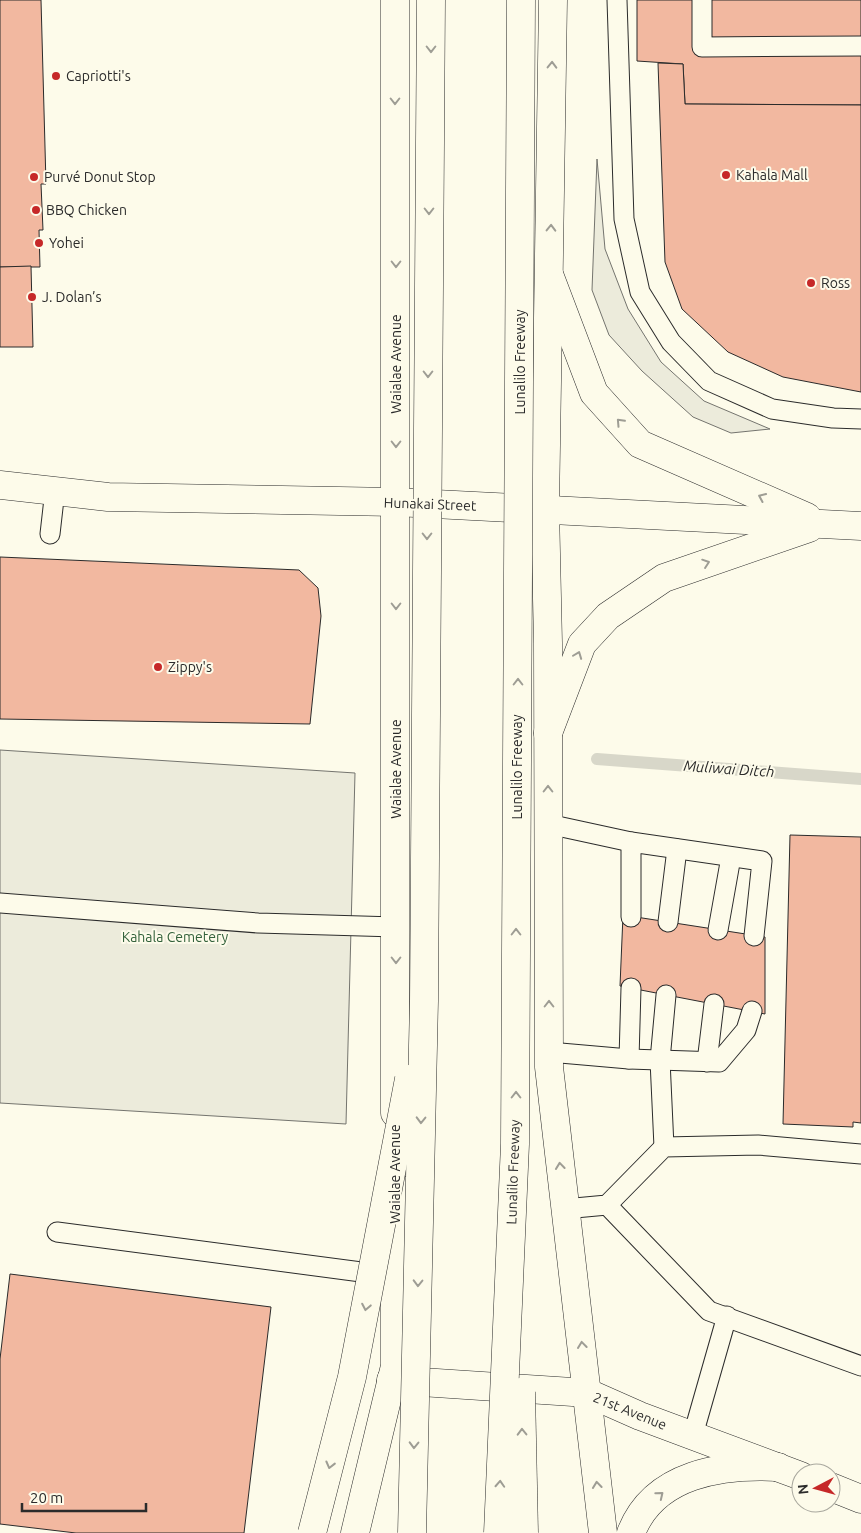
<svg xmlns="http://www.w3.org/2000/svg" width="861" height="1533" viewBox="0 0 861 1533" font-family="Ubuntu,sans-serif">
	<rect width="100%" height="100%" fill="#fdfbea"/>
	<!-- green -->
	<g fill="#ecebdb" stroke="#74746e">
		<path d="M597,159L605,249L628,309L661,362L704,401L770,429L731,433L693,417L642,371L609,335L592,290Z"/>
		<path d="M0,750L355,773L346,1124L0,1103Z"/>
	</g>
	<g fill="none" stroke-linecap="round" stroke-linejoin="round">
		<!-- stream -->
		<path stroke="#d8d7c9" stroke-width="12" d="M597,759L861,779"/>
	</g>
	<!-- building -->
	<g fill="#f2b8a0" stroke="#2b2b2b">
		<path d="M0,0H41L46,184H41L43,230H39L40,267H0Z"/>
		<path d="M637,0H861V105L685,104L683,64L637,61Z"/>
		<path d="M658,63L683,64L685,104L861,105V392L783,377L728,352L682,309L665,262Z"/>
		<path d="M31,266L33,347H0V267Z"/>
		<path d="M0,557L299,570L318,588L321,616L310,724L0,719Z"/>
		<path d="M790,835L861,837V1123L853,1122V1127L783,1124Z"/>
		<path d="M623,915L765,937V1014L620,986Z"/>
		<path d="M10,1274L271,1307L244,1533H76L0,1524V1359Z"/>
	</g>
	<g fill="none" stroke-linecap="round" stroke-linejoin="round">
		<!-- service casing -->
		<g stroke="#2b2b2b" stroke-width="21">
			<g id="service">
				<path d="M617,0L624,219L640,292L671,342L709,381L772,409L833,418L861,419"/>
				<path d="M702,0V47L861,46"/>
				<path d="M50,534L55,490"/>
				<path d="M548,824L631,842"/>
				<path d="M0,903L258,923L396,927"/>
				<path d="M631,917V842L762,861L754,936"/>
				<path d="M668,922L677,849"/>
				<path d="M718,930L731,857"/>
				<path d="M549,1052L629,1059L719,1062L746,1030L752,1011"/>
				<path d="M629,1059L631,988"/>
				<path d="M707,1062L714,1004"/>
				<path d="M664,1147L660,1060L666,995"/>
				<path d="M607,1205L709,1311L861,1366"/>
				<path d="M564,1209L607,1205L664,1147L758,1145L861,1154"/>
				<path d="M57,1232L384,1275"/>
				<path d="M693,1435L727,1316"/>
			</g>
		</g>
		<!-- tertiary casing -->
		<g stroke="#2b2b2b" stroke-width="29">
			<g id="tertiary">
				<path d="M550,277L594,393L640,444L807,517"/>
				<path d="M0,485L108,497L396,502L861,526"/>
				<path d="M548,733L582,644L608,616L664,578L809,528"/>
				<path d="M391,1380L588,1393L640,1416L801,1476"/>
				<path d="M831,1487L861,1499"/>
			</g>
		</g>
		<!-- secondary casing -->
		<g stroke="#2b2b2b" stroke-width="29">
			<g id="secondary">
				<path d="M395,0V1113"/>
				<path d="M553,0L545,509L548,643L549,1067L603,1533"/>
				<path d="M355,1533L395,1366V1186"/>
				<path d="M631,1533C654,1473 723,1464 778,1467"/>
			</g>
		</g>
		<!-- service -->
		<use href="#service" stroke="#fdfbea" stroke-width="19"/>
		<!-- tertiary -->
		<use href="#tertiary" stroke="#fdfbea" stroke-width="28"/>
		<!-- secondary -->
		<use href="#secondary" stroke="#fdfbea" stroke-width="28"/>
		<!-- motorway-bridge casing -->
		<g stroke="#2b2b2b" stroke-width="29" stroke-linecap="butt">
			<g id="motorway-bridge">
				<path d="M521,1392L524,1533"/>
				<path d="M312,1533L352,1377L409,1079"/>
				<path d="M412,1533L424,1001L431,0"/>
				<path d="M498,1533L515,1144L521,0"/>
			</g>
		</g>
		<!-- motorway-bridge -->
		<use href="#motorway-bridge" stroke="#fdfbea" stroke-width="28"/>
	</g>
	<!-- one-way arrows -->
	<defs><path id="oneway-chevron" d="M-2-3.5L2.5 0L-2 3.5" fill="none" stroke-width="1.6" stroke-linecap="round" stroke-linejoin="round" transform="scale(1.25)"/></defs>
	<g stroke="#9e9d94">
		<use href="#oneway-chevron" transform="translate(431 49) rotate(90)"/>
		<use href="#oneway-chevron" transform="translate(552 65) rotate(-89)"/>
		<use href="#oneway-chevron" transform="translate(395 101) rotate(90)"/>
		<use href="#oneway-chevron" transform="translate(429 211) rotate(90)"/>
		<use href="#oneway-chevron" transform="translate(551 228) rotate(-89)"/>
		<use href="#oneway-chevron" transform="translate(396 264) rotate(90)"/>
		<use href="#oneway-chevron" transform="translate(428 374) rotate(90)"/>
		<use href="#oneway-chevron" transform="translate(620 422) rotate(-133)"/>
		<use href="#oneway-chevron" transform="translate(396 444) rotate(90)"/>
		<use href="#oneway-chevron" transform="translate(762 497) rotate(-156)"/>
		<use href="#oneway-chevron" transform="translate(427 536) rotate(90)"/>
		<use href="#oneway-chevron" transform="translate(706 563) rotate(-19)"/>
		<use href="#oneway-chevron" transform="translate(396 606) rotate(90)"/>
		<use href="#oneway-chevron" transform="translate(578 655) rotate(-69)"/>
		<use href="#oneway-chevron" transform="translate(518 682) rotate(-90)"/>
		<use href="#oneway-chevron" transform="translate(548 789) rotate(-90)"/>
		<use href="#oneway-chevron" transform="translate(516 932) rotate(-90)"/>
		<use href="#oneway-chevron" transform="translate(396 960) rotate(90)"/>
		<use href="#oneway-chevron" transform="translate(549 1004) rotate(-90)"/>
		<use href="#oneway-chevron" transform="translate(516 1095) rotate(-90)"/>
		<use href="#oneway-chevron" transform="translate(421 1120) rotate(91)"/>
		<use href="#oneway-chevron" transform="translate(560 1166) rotate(-96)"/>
		<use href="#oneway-chevron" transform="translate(418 1283) rotate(91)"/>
		<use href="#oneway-chevron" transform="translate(366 1307) rotate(101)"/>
		<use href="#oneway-chevron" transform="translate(582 1345) rotate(-97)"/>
		<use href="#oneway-chevron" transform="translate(522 1432) rotate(-91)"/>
		<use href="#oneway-chevron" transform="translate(414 1445) rotate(91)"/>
		<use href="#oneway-chevron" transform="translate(330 1465) rotate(104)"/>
		<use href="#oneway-chevron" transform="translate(500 1484) rotate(-87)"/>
		<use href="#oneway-chevron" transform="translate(597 1485) rotate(-96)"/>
		<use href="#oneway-chevron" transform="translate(660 1495) rotate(-39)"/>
	</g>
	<!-- markers -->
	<g fill="#c62828" stroke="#fdfbea" stroke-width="2">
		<circle cx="56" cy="76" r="5"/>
		<circle cx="726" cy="175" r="5"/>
		<circle cx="34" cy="177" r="5"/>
		<circle cx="36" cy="210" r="5"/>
		<circle cx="39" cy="243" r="5"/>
		<circle cx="811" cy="283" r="5"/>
		<circle cx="32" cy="297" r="5"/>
		<circle cx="158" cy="667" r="5"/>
	</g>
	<g text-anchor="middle" stroke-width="4" stroke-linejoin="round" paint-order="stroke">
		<!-- poi labels -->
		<g font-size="14" fill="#2b2b2b" stroke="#fdfbea" text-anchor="start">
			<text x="66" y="81">Capriotti's</text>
			<text x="736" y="180">Kahala Mall</text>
			<text x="44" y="182">Purvé Donut Stop</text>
			<text x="46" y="215">BBQ Chicken</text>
			<text x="49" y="248">Yohei</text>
			<text x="821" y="288">Ross</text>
			<text x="42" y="302">J. Dolan’s</text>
			<text x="168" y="672">Zippy's</text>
		</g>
		<!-- street labels -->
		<g font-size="14" fill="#2b2b2b" stroke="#fdfbea">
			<text transform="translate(520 362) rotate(-90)" y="5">Lunalilo Freeway</text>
			<text transform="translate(396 364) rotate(-90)" y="5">Waialae Avenue</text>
			<text transform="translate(430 504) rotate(2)" y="5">Hunakai Street</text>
			<text transform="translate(517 767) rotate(-90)" y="5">Lunalilo Freeway</text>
			<text transform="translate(396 769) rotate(-90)" y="5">Waialae Avenue</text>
			<text transform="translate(513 1172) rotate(-88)" y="5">Lunalilo Freeway</text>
			<text transform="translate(395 1174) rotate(-90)" y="5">Waialae Avenue</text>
			<text transform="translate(630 1411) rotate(22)" y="5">21st Avenue</text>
		</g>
		<!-- park labels -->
		<g font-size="14" fill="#34623c" stroke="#fdfbea">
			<text x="175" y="942">Kahala Cemetery</text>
		</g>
		<!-- water labels -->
		<g font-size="15" font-style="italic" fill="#2b2b2b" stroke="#fdfbea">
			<text transform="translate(729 769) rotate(4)" y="5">Muliwai Ditch</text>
		</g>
	</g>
	<!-- north arrow -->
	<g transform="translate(816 1488) rotate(264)"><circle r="24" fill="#fdfbea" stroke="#a9a89e"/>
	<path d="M0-4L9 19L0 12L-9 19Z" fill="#c62828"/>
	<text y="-8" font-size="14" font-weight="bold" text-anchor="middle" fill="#2b2b2b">N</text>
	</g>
	<!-- scale -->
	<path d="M22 1503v8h124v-8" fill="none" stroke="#2b2b2b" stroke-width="2.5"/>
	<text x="30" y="1503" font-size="15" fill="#2b2b2b" stroke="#fdfbea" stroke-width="4" paint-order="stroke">20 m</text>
</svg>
